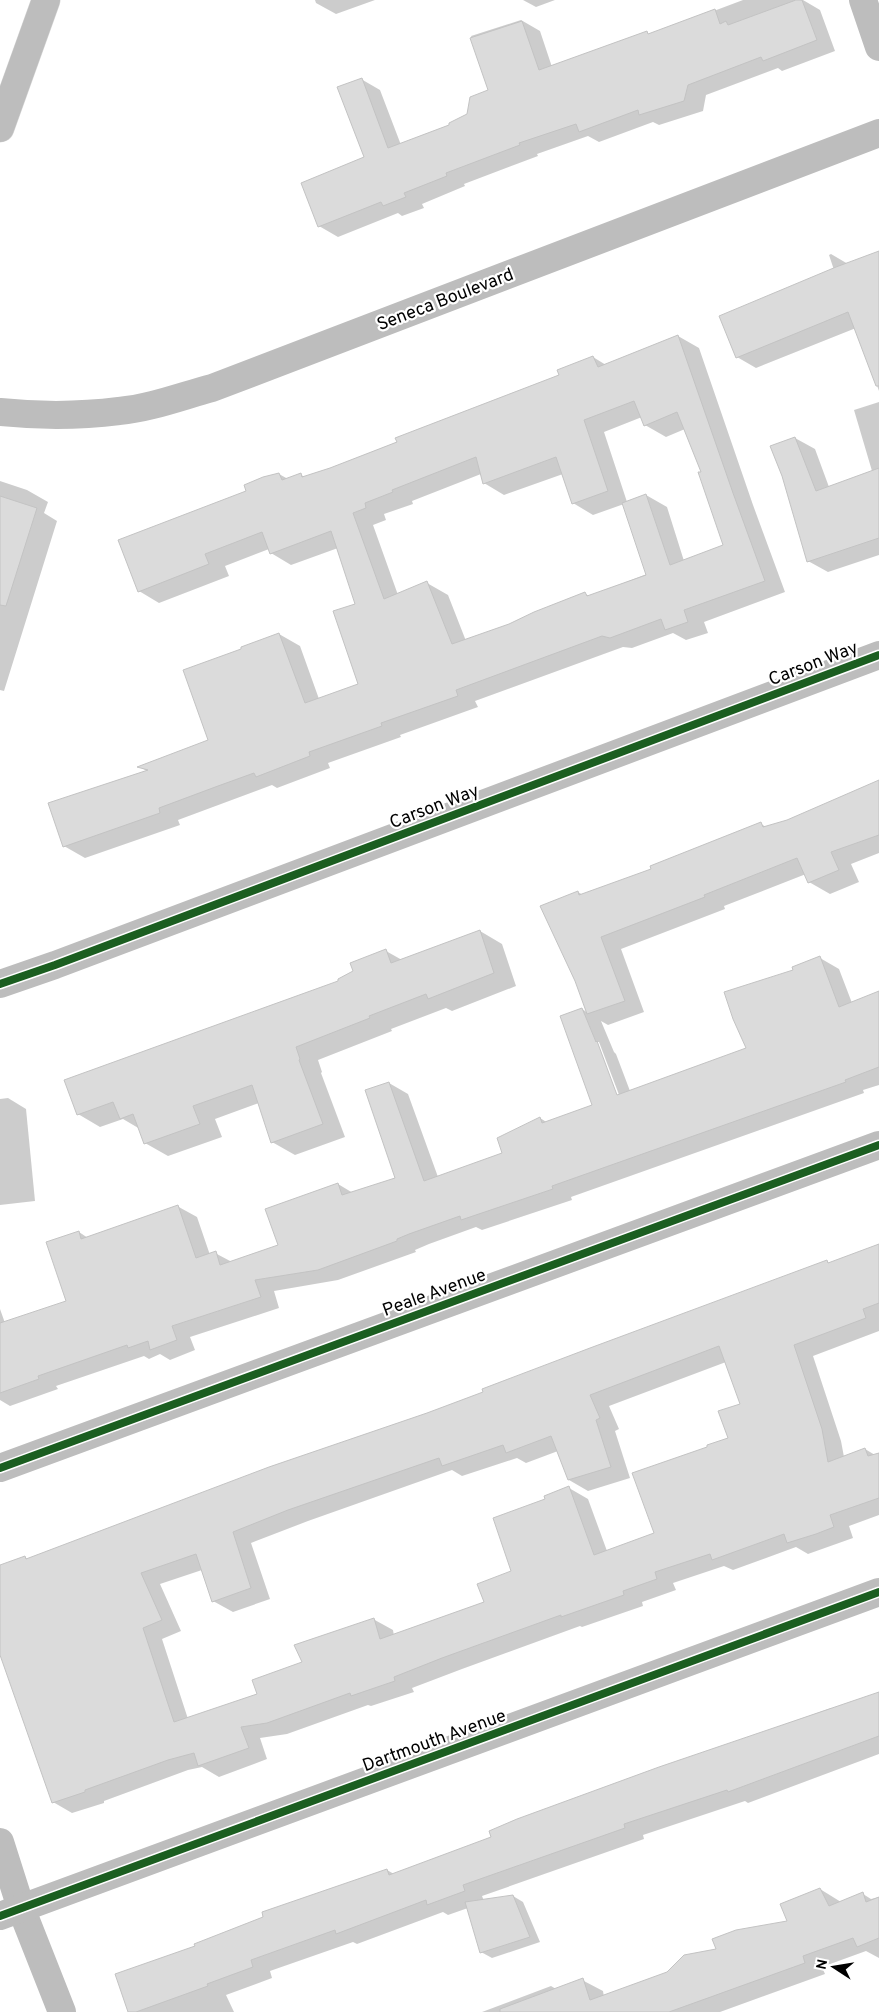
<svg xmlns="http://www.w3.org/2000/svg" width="879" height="2012" viewBox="0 0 879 2012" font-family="Overpass,sans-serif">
	<rect width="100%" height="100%" fill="#fff"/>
	<!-- shadow -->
	<g fill="#0003" fill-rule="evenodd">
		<path d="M315,0H375L336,14L316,3Z"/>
		<path d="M523,0H555L536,7Z"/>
		<path d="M743,0H795V2L803,0L820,10L835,51L782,71L778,68L706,95L703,111L659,125L653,122L599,142L588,136L537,154L538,156L464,184L465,186L422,204L424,208L402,216L398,213L338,237L319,226L365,158L361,79L380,90L401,145L451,126L468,115L490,91L471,36L521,20L540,31L552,67L646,33L650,35Z"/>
		<path d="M879,252V391L856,328L756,368L737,357L834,270L829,255L831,254L848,264Z"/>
		<path d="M678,336L699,348L753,505L785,592L704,622L708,633L686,640L673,633L632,648L623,647L475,701L478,707L400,735L401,737L328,763L330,768L277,788L272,785L178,820L180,825L85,858L64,846L147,771L140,767L210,741L243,650L279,634L300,646L319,699L359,685L357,605L338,548L291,565L271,553L269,549L225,566L229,576L159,603L139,591L248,492L279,474L288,479L301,475L305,477L330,469L561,376L593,357L606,365ZM642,417L645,425L666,437L685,429L703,472L725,546L684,561L667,507L646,495L627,502L604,432ZM481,474L484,483L504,495L563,474L573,503L593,515L624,504L647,574L590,596L585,594L510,625L466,641L448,595L427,583L398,595L373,525L386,520L384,514L413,504L412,501Z"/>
		<path d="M879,402V555L828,572L808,561L795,438L815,449L829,487L872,471L854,410Z"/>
		<path d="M0,481L27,490L48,502L44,513L57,521L4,691L0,690Z"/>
		<path d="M761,824L766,827L879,831V853L851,864L859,882L830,894L809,882L806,874L724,906L725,909L621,949L644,1012L608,1025L601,1021L614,1052L616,1054L630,1091L748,1049L795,971L820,958L839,969L852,1003L879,992V1085L863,1090L864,1093L571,1197L572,1200L482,1230L476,1227L429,1244L415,1250L416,1252L338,1280L274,1291L279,1308L190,1337L195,1350L170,1360L160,1354L149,1359L144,1356L56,1386L58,1389L10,1406L0,1400V1309L5,1323L68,1302L79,1232L88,1238L177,1206L197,1217L210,1255L215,1253L232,1262L280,1246L338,1184L353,1193L397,1178L389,1083L408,1094L438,1177L503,1154L540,1118L548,1123L594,1106L582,1009L588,1013L578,892L583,895L653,870ZM596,1042H599L621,1100L618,1101Z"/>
		<path d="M480,931L502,944L516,986L452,1011L446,1008L391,1029L392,1031L318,1060L322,1072L321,1073L345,1137L295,1155L272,1142L259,1103L215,1119L222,1137L168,1156L145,1143L140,1129L123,1119L100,1127L78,1114L340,982L386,951L402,960Z"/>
		<path d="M8,1098L26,1109L35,1201L0,1205V1099Z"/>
		<path d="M879,1245V1331L813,1356L841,1441L844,1457L865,1449L875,1455L879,1454V1515L849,1526L853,1538L808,1554L796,1547L733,1570L724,1566L673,1583L676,1590L642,1602L643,1606L582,1627L580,1626L462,1669L412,1688L414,1692L371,1706L368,1705L287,1734L260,1738L267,1759L219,1777L202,1767L188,1770L104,1801V1803L72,1813L53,1802L0,1651V1568L25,1558L28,1559L428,1414L827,1262L831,1264ZM726,1362L742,1404L730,1438L709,1448L656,1534L607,1551L588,1499L569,1488L547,1500L513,1572L485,1602L394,1636L393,1630L373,1619L304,1663L258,1695L188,1719L162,1639L181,1631L160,1584L202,1570L213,1601L233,1612L270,1599L251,1543L308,1521L452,1470L462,1476L517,1458L526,1463L558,1451L569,1480L588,1491L630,1478L615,1431L619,1429L609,1406Z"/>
		<path d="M879,1693V1754L748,1803L745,1801L643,1835L644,1839L482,1896L484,1901L513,1896L523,1902L540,1942L492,1958L481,1952L468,1908L448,1915L443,1912L357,1944L353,1942L270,1971L272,1978L226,1995L234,2012H130L196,1947L387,1870L394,1874L493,1838L517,1820L831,1708L833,1709Z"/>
		<path d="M820,1889L841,1902L863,1894L871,1899L879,1897V1958L866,1951L822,1967L825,1974L720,2012H482L551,1986L556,1989L582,1980L603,1991L604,1997L668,1973L718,1950L789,1922Z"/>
	</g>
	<!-- building -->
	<g fill="#dbdbdb" stroke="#c3c3c3" fill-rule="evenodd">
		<path d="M796,0H802L817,40L763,61L761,57L688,85L684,101L639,115L638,110L579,132L576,124L519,143L520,145L446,173L447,176L404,193L406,197L383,206L381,202L318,227L301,183L364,157L337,87L362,78L388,148L449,125V123L467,114L470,97L488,90L470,38L522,21L539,70L647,31L648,34L715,9L720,24L726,21L728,25Z"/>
		<path d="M879,251V386H876L848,312L736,358L719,316L836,267Z"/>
		<path d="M678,335L733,493L765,581L684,610L688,622L665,630L661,619L610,638L602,636L456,690L458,696L381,723L382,726L309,752L310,756L256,777L254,773L218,786L159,808L160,813L63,847L48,803L148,770L137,767L208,740L183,670L241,649V647L279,633L305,703L358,684L333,611L355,604L331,531L270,554L262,532L205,554L209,564L138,592L118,540L246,491L244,485L263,477L279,473L282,480L301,473L302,477L330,468L397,442L395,438L559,375L557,370L593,356L598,367ZM634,401L644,426L677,412L701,472H698L723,545L670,565L646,494L622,503L646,575L587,596L585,592L534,612L509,624L452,644L427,581L384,599L353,513L366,508L365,503L393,492L392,490L476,457L483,484L556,457L572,504L608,491L584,420Z"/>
		<path d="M795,437L816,491L879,468V538L807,562L782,476L770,446Z"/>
		<path d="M0,496L37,508L6,606L0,605Z"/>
		<path d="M879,780V835L831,852L839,870L808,883L797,858L704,895L705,897L601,937L625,1001L587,1014L575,981L540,906L578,891L579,895L651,869L650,866L761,822L763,827L787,820Z"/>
		<path d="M480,930L494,973L428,999L426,994L369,1016L370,1018L296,1047L300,1059L299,1060L323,1124L271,1143L252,1085L193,1106L200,1124L144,1144L133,1114L120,1119L113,1102L77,1115L64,1080L338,981V979L353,971L350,963L386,949L391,963Z"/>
		<path d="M820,956L839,1007L879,991V1067L845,1080L846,1082L552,1186L553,1189L461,1220L460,1216L409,1234L397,1239V1241L318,1270L255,1280L261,1297L172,1326L177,1340L150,1350L148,1341L128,1348L127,1345L38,1376L39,1379L0,1393V1323L66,1301L46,1242L79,1231L81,1239L178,1205L196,1258L216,1251L220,1265L278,1245L265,1209L338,1183L342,1195L395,1178L365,1090L389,1082L424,1181L502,1153L497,1138L540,1117L542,1123L592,1105L560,1016L582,1008L596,1042L597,1041L617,1095L746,1048L733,1019L724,992L793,970L792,967Z"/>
		<path d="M879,1244V1303L863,1309L866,1318L794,1345L822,1429L828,1462L865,1448L868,1456L879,1453V1498L830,1515L834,1527L816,1534L787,1543L784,1534L712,1560L710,1554L655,1572L657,1579L623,1591L624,1595L561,1617V1615L442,1658L394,1677L395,1681L351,1696L350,1693L267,1723L241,1727L249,1748L198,1766L194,1753L168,1760L85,1790V1792L52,1803L0,1655V1565L25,1556L26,1559L269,1467L427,1413L483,1392L482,1389L590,1348L827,1260L828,1263ZM719,1346L740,1404L718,1411L728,1438L707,1445V1447L632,1473L654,1533L594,1555L569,1486L544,1496L545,1499L493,1518L511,1571L477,1584L484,1602L380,1639L374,1618L294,1645L302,1662L252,1680L257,1694L174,1722L143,1628L162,1620L141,1573L196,1554L212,1602L251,1588L233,1532L288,1510L439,1458L442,1466L503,1445L506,1453L551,1436L568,1480L611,1467L596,1420L600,1418L590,1395Z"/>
		<path d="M879,1692V1736L728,1792L727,1790L624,1824L625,1828L463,1885L465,1891L427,1905L426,1900L336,1934L335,1930L251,1960L253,1967L207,1984L208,1986L136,2012H128L115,1974L195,1946L194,1944L263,1917L262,1912L387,1869L389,1875L491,1837L489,1831L517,1819L659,1767Z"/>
		<path d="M820,1888L829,1906L863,1892L866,1902L879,1897V1938L857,1947L853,1938L803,1956L805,1963L669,2012H500V2009L583,1978L590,2000L667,1972L684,1955L716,1949L712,1939L736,1930L787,1921L780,1904Z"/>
		<path d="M513,1895L530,1937L480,1953L465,1902Z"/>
	</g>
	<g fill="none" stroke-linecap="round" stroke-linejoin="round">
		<!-- major casing -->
		<g stroke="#dbdbdb" stroke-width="29">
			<path id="major" d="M0,128L46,0"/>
		</g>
		<!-- minor -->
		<g stroke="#bdbdbd" stroke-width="28">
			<path d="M863,0L879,47"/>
			<path d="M0,412C39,416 80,416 119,411C151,408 182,396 212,388L879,133"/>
			<path d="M0,984L55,965L879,655"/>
			<path d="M0,1468L879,1145"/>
			<path d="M0,1842L21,1908L62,2012"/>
			<path d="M0,1916L879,1592"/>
		</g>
		<!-- major -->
		<use href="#major" stroke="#bdbdbd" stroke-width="28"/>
		<!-- cycleway casing -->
		<g stroke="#fff" stroke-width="11">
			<g id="cycleway">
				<path d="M0,984L55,965L879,655"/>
				<path d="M0,1468L879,1145"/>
				<path d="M0,1916L879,1592"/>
			</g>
		</g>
		<!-- cycleway -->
		<use href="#cycleway" stroke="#1b5e20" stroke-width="8"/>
	</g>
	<g text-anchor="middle" stroke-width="4.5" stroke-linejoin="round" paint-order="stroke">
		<!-- street labels -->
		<g font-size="18" fill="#000" stroke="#fff">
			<text transform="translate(445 299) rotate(-21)" y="6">Seneca Boulevard</text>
			<text transform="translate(813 663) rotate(-21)" y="6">Carson Way</text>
			<text transform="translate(434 806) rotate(-21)" y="6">Carson Way</text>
			<text transform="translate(434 1292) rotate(-20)" y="6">Peale Avenue</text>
			<text transform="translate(434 1740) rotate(-20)" y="6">Dartmouth Avenue</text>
		</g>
	</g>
	<!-- north arrow -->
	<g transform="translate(834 1967) rotate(282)" stroke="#ffffff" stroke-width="4" paint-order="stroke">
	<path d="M0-4L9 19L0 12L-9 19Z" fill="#000000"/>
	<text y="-8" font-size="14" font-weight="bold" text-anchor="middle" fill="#000000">N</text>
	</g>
</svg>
